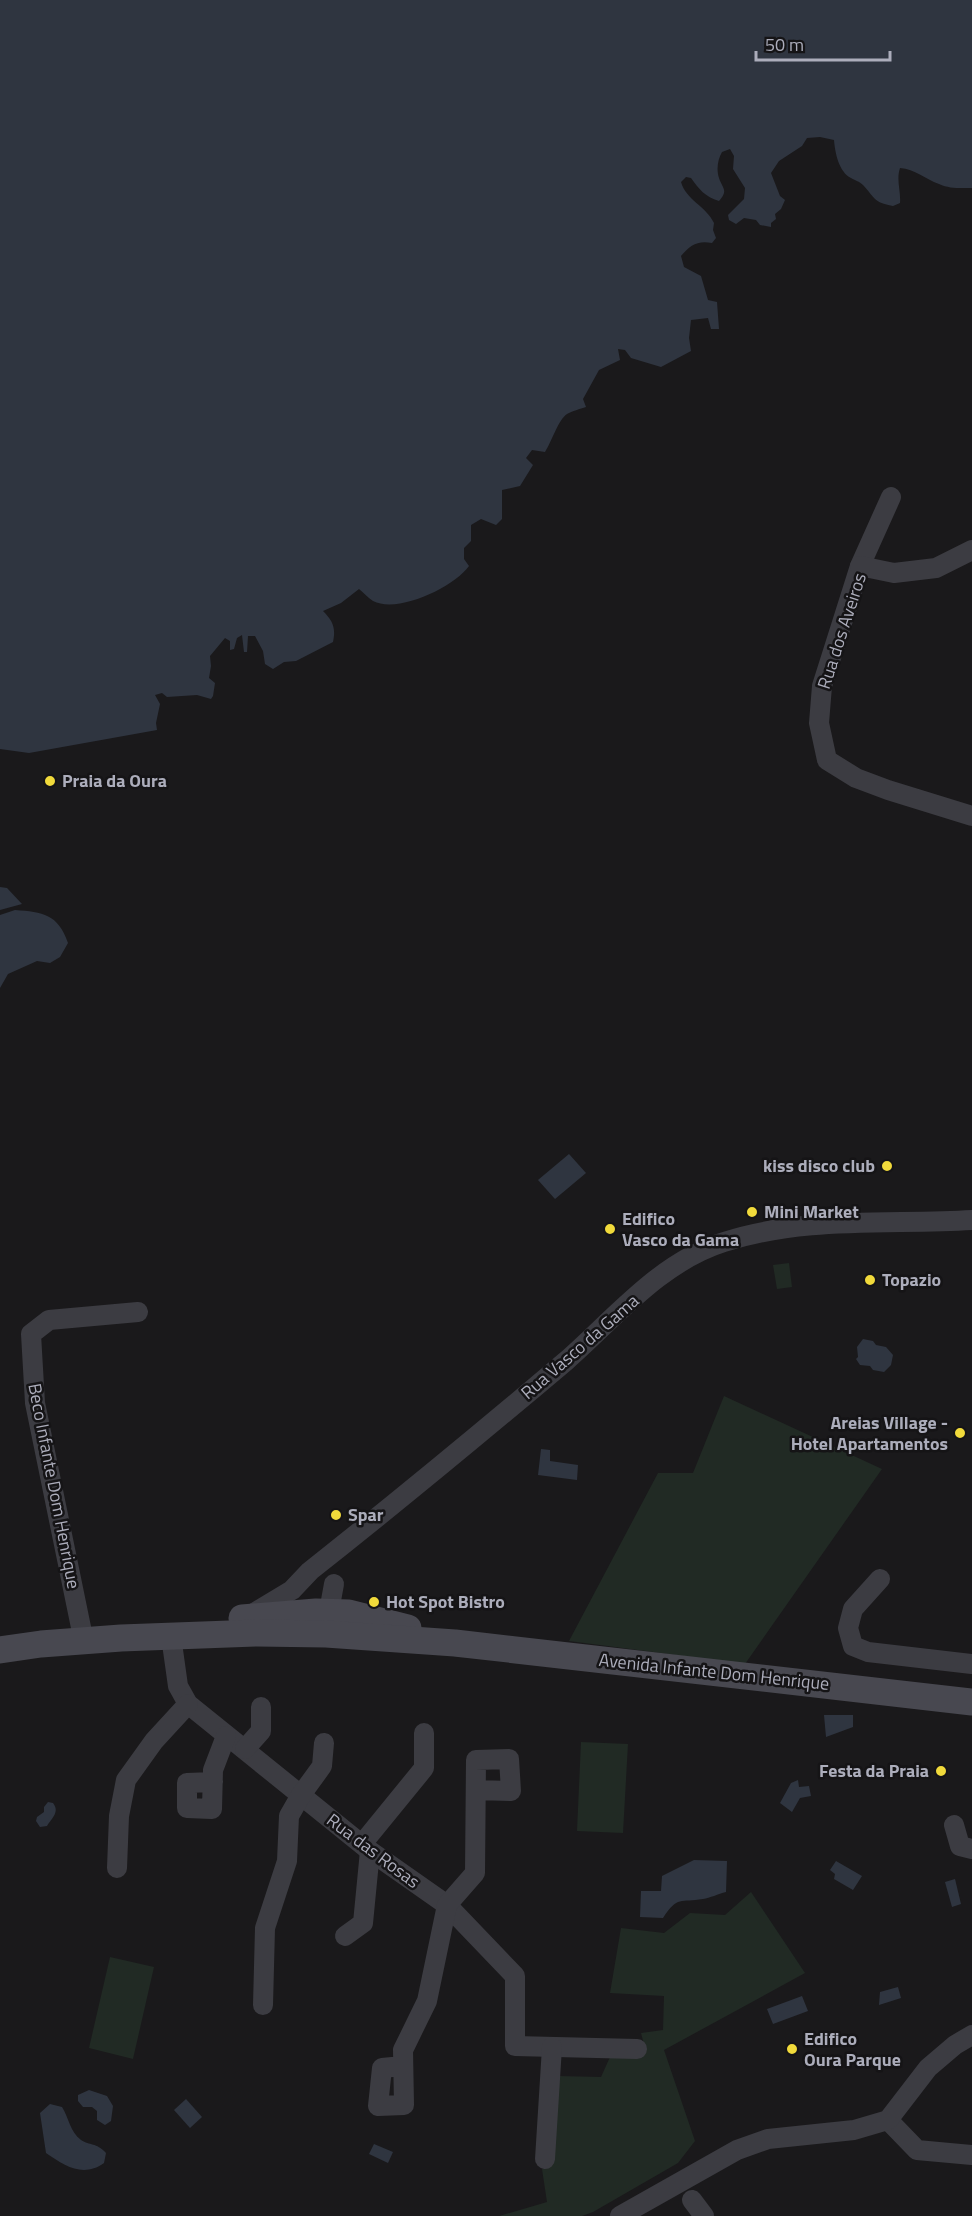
<svg xmlns="http://www.w3.org/2000/svg" width="972" height="2216" viewBox="0 0 972 2216" font-family="'Titillium Web',sans-serif">
	<rect width="100%" height="100%" fill="#1a191b"/>
	<!-- green -->
	<g fill="#212a24">
		<path d="M789,1263L792,1287L777,1289L773,1265Z"/>
		<path d="M724,1396L882,1469L745,1664L569,1641L658,1473H693Z"/>
		<path d="M581,1742L628,1744L623,1833L577,1831Z"/>
		<path d="M751,1892L805,1973L664,2050L695,2141L678,2163L593,2212L582,2216H499L547,2202L542,2169L552,2164L558,2076L601,2077L610,2057L646,2052L641,2033L663,2030L664,1996L610,1993L621,1928L664,1933L690,1913L725,1915Z"/>
		<path d="M110,1957L154,1967L133,2059L89,2048Z"/>
	</g>
	<!-- water -->
	<g fill="#2f3540">
		<path d="M0,0H972V188C960,188 950,189 939,184C925,179 915,169 900,168C896,180 901,191 900,203L893,206C873,202 876,199 863,185C859,181 856,181 851,178C839,172 835,153 834,140L820,137L807,138L802,146L779,161L771,173L780,196L785,200L781,209L775,214L776,219L771,223V227L760,225L756,220L744,218L736,224L729,220L728,215L744,199L745,188L733,169L734,156L730,149L722,152C718,159 716,169 719,178C722,188 729,190 719,201C705,197 699,189 691,178L686,177L681,182C686,200 706,206 714,223L713,230L716,238L712,243C698,240 690,245 681,256L684,267L701,276L708,300L717,302L719,329H711L708,318L691,320L689,338L691,351L661,367L631,358L625,350L618,349L620,360L599,370L583,399L586,407C580,409 572,411 567,414C558,420 552,441 545,452L532,450L526,458L533,465L520,486L502,490V519L496,525L481,519L471,525V541L464,548V559L469,566C454,587 398,614 373,601C368,598 363,592 359,589L341,603L323,611C333,621 336,628 333,642L296,661L284,662L273,669L265,664L263,651L255,636H248L247,652H244L242,635L237,638L234,649L230,650V641L225,638L210,656L211,666L209,678L215,683L213,696L211,699L197,695L167,697L162,693L155,695L160,704L156,723L157,730L29,753L0,749Z"/>
		<path d="M0,887L7,888L22,904L0,910Z"/>
		<path d="M15,910C43,912 58,914 68,943L60,957L50,963L37,961L8,974L0,988V915Z"/>
		<path d="M569,1154L586,1173L555,1199L538,1180Z"/>
		<path d="M863,1339L873,1341L876,1345L886,1347L893,1355L891,1365L884,1372L873,1370L870,1366L860,1365L856,1359L858,1357L857,1347Z"/>
		<path d="M541,1449L550,1450V1461L578,1465L577,1480L538,1475Z"/>
		<path d="M824,1715H853V1727L826,1737Z"/>
		<path d="M798,1780L799,1787L809,1786L811,1796L800,1798L792,1812L780,1803L791,1783Z"/>
		<path d="M48,1802L53,1803C60,1812 52,1818 47,1826L40,1827L36,1821L37,1817L44,1812V1807Z"/>
		<path d="M694,1860L727,1861L726,1892C718,1894 710,1898 703,1899C680,1903 678,1895 663,1918L640,1917L641,1891H661L662,1876Z"/>
		<path d="M836,1861L862,1876L853,1890L834,1879L835,1874L830,1870Z"/>
		<path d="M955,1879L961,1904L952,1907L945,1882Z"/>
		<path d="M898,1987L901,1998L879,2005L880,1992Z"/>
		<path d="M802,1996L808,2011L773,2024L767,2009Z"/>
		<path d="M89,2090L107,2096L113,2106L111,2121L105,2125L97,2120V2111L92,2107H83L78,2101V2095Z"/>
		<path d="M186,2099L202,2117L190,2128L174,2110Z"/>
		<path d="M50,2104L62,2107C69,2118 70,2132 81,2140C90,2146 96,2142 106,2153L104,2163C83,2178 65,2166 46,2153L40,2113Z"/>
		<path d="M374,2144L393,2152L388,2163L369,2154Z"/>
	</g>
	<g fill="none" stroke-linecap="round" stroke-linejoin="round">
		<!-- street -->
		<g stroke="#3c3c42" stroke-width="20">
			<path d="M891,497L860,566L822,686L819,723L827,760L856,778L888,790L972,816"/>
			<path d="M860,566L894,573L936,568L972,550"/>
			<path d="M880,1579L853,1609L848,1628L853,1646L868,1652L972,1664"/>
			<path d="M249,1616L292,1590L310,1571C396,1503 482,1432 566,1361C615,1318 660,1262 724,1242C804,1216 890,1225 972,1220"/>
			<path d="M320,1620L330,1606L334,1584"/>
			<path d="M171,1636L178,1686L188,1704L370,1851L447,1905L515,1976V2046L637,2049"/>
			<path d="M84,1642L35,1403L31,1334L49,1320L138,1312"/>
			<path d="M245,1749L261,1731V1707"/>
			<path d="M213,1782L187,1783V1808L212,1809L213,1770L226,1736"/>
			<path d="M954,1825L960,1846L972,1849"/>
			<path d="M362,1844L424,1768V1733"/>
			<path d="M117,1868L119,1816L126,1780L154,1741L188,1704"/>
			<path d="M345,1936L363,1923L370,1851"/>
			<path d="M263,2005L265,1928L287,1861L289,1816L301,1795L322,1766L324,1743"/>
			<path d="M403,2066L382,2068L378,2106L404,2105L403,2050L427,2001L447,1905L475,1873L476,1760L509,1759L511,1791L476,1790"/>
			<path d="M888,2120L917,2150L972,2155"/>
			<path d="M545,2159L552,2047"/>
			<path d="M692,2200L704,2216"/>
			<path d="M620,2216L737,2150L768,2139L854,2130L888,2120L928,2068L955,2045L972,2035"/>
		</g>
		<!-- secondary -->
		<g stroke="#484850" stroke-width="27">
			<path d="M242,1618L316,1612L349,1613L408,1628"/>
			<path d="M0,1650L41,1644L121,1638L257,1633L326,1634L455,1643L972,1702"/>
		</g>
	</g>
	<!-- markers -->
	<g fill="#f1da3b" stroke="#151416" stroke-width="2">
		<circle cx="50" cy="781" r="6"/>
		<circle cx="887" cy="1166" r="6"/>
		<circle cx="752" cy="1212" r="6"/>
		<circle cx="610" cy="1229" r="6"/>
		<circle cx="870" cy="1280" r="6"/>
		<circle cx="960" cy="1433" r="6"/>
		<circle cx="336" cy="1515" r="6"/>
		<circle cx="374" cy="1602" r="6"/>
		<circle cx="941" cy="1771" r="6"/>
		<circle cx="792" cy="2049" r="6"/>
	</g>
	<g text-anchor="middle" stroke-width="5" stroke-linejoin="round" paint-order="stroke">
		<!-- street labels -->
		<g font-size="18" fill="#acadbb" stroke="#151416">
			<text transform="translate(842 631) rotate(-72)" y="6">Rua dos Aveiros</text>
			<text transform="translate(580 1347) rotate(-41)" y="6">Rua Vasco da Gama</text>
			<text transform="translate(54 1486) rotate(79)" y="6">Beco Infante Dom Henrique</text>
			<text transform="translate(714 1672) rotate(6)" y="6">Avenida Infante Dom Henrique</text>
			<text transform="translate(373 1851) rotate(37)" y="6">Rua das Rosas</text>
		</g>
		<!-- poi labels -->
		<g font-size="18" font-weight="bold" fill="#acadbb" stroke="#151416" text-anchor="start">
			<text x="62" y="787">Praia da Oura</text>
			<text x="875" y="1172" text-anchor="end">kiss disco club</text>
			<text x="764" y="1218">Mini Market</text>
			<text x="622" y="1225">Edifico<tspan x="622" dy="21">Vasco da Gama</tspan></text>
			<text x="882" y="1286">Topazio</text>
			<text x="948" y="1429" text-anchor="end">Areias Village -<tspan x="948" dy="21">Hotel Apartamentos</tspan></text>
			<text x="348" y="1521">Spar</text>
			<text x="386" y="1608">Hot Spot Bistro</text>
			<text x="929" y="1777" text-anchor="end">Festa da Praia</text>
			<text x="804" y="2045">Edifico<tspan x="804" dy="21">Oura Parque</tspan></text>
		</g>
	</g>
	<!-- scale -->
	<path d="M756 51v9h134v-9" fill="none" stroke="#acadbb" stroke-width="3"/>
	<text x="765" y="51" font-size="18" fill="#acadbb" stroke="#151416" stroke-width="4.5" paint-order="stroke">50 m</text>
</svg>
